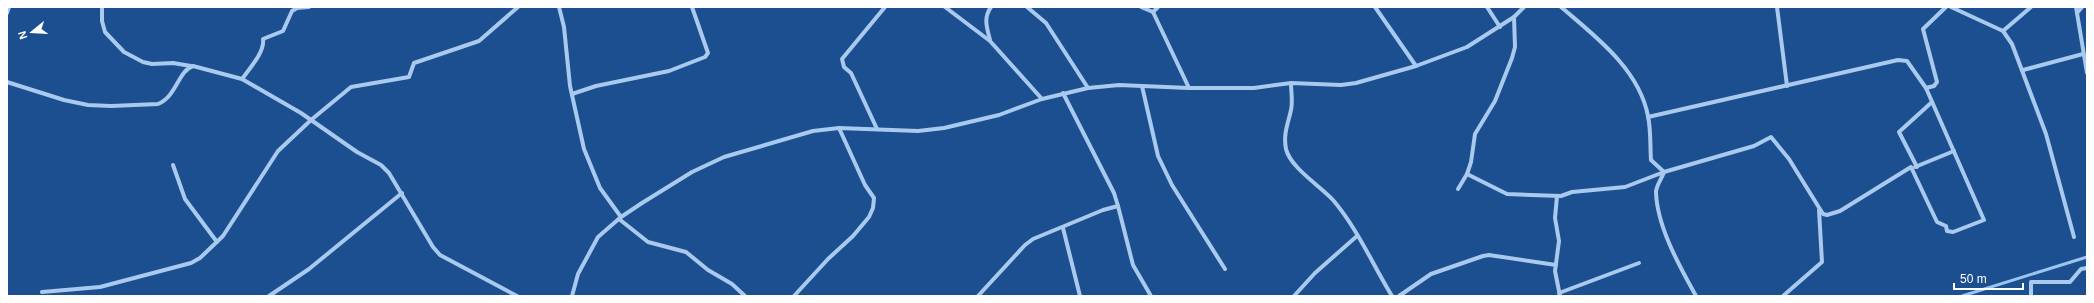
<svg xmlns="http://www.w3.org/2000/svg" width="2094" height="303" viewBox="0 0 2094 303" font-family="Arial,sans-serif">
	<rect width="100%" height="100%" fill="#1b4f8f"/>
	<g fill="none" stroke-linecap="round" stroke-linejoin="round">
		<!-- stream -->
		<path stroke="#9cc4f0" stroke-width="3" d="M1962,296L2087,257"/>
		<!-- minor -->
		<g stroke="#a9c9ee" stroke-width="4">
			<path d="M102,7V21L105,32L124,52L143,62L152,64L173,63L191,66"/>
			<path d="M559,7L564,27L570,86L584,149L600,188L621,217"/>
			<path d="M945,7L990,41L1042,99"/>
			<path d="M1027,7L1046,23L1088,88"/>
			<path d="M1141,7L1153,12L1189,88"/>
			<path d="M1375,7L1416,66"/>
			<path d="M1487,7L1500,27"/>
			<path d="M1561,7C1595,36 1639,69 1648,116C1651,130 1650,146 1651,160L1664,172C1662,178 1656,186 1656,192C1657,227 1680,267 1696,296"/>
			<path d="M1777,7L1787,86"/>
			<path d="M1951,7L2003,31L2012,44L2046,134L2074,237"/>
			<path d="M2076,7L2087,73"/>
			<path d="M1153,12L1158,7"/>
			<path d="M7,13L9,7"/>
			<path d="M2077,13L2082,7"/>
			<path d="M2003,31L2031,7"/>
			<path d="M990,40C987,28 983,18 991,7"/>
			<path d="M2023,70L2083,54"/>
			<path d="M242,79C249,69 265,52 263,39L283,31L292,11L297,8L309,7"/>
			<path d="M7,82L64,100L88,105L111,106L158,104C177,96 178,71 193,66L242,79L301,113L357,152L381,165L389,173L433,247L440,255L517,296"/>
			<path d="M1291,83C1291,92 1293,102 1291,110C1288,124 1283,134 1286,149C1290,167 1320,186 1333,200C1357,228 1373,265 1392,296"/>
			<path d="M1142,86L1158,156L1172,185L1225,269"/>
			<path d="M1926,88L1934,86L1937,82L1923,29L1946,7"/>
			<path d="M572,94L596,86L669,71L705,57L708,53L692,7"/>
			<path d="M877,129L851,73L844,67L842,59L885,7"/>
			<path d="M173,165L185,199L217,242"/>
			<path d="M1915,167L1954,151"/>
			<path d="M1917,167L1899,132L1932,102"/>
			<path d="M1467,174L1507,194L1561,196L1572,192L1625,187L1664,172L1754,146L1771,137L1789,159L1823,214L1827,215L1840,211L1911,167L1937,222L1946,226L1947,231L1953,232L1984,220L1926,88L1907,61L1898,60L1648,117"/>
			<path d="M1458,189L1467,174L1471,162L1475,134L1495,101L1512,58L1515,47L1514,17"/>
			<path d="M1557,196L1555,218L1559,241L1555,271L1560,296"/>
			<path d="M1118,206L1133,265L1151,296"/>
			<path d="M619,219L648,242L686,252L708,270L732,284L745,296"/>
			<path d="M1063,228L1080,296"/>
			<path d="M42,292L100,287L191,263L200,258L223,236L278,151L311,120L351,87L409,77L414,63L479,41L518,7"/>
			<path d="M1559,293L1639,263"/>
			<path d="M269,296L309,269L402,193"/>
			<path d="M572,296L578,274L598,237L621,217L642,203L692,172L724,157L813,131L839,128L918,131L944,128L999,115L1042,99L1088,88L1119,85L1189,88H1254L1291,83L1341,85L1356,83L1416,66L1467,47L1514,17L1524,7"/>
			<path d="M794,296L828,259L853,236L869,217L873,208L874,198L865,185L839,128"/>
			<path d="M978,296L1025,245L1033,239L1103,210L1118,206L1114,193L1063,93"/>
			<path d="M1294,296L1315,273L1357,236"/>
			<path d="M1399,296L1431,274L1483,256L1489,255L1556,265"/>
			<path d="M1783,296L1822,262L1819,210"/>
			<path d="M2031,296V282H2070L2081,269L2087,268"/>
		</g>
	</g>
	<!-- border -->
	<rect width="2094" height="303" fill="none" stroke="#ffffff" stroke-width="16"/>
	<!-- north arrow -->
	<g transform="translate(32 32) rotate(252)" stroke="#1b4f8f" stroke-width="3" paint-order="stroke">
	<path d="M0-3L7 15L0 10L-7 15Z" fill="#ffffff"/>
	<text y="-6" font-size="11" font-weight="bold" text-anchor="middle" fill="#ffffff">N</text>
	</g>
	<!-- scale -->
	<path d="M1954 283v6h69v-6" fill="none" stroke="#ffffff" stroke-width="2"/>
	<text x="1960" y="283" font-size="12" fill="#ffffff" stroke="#1b4f8f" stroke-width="3" paint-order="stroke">50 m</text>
</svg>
